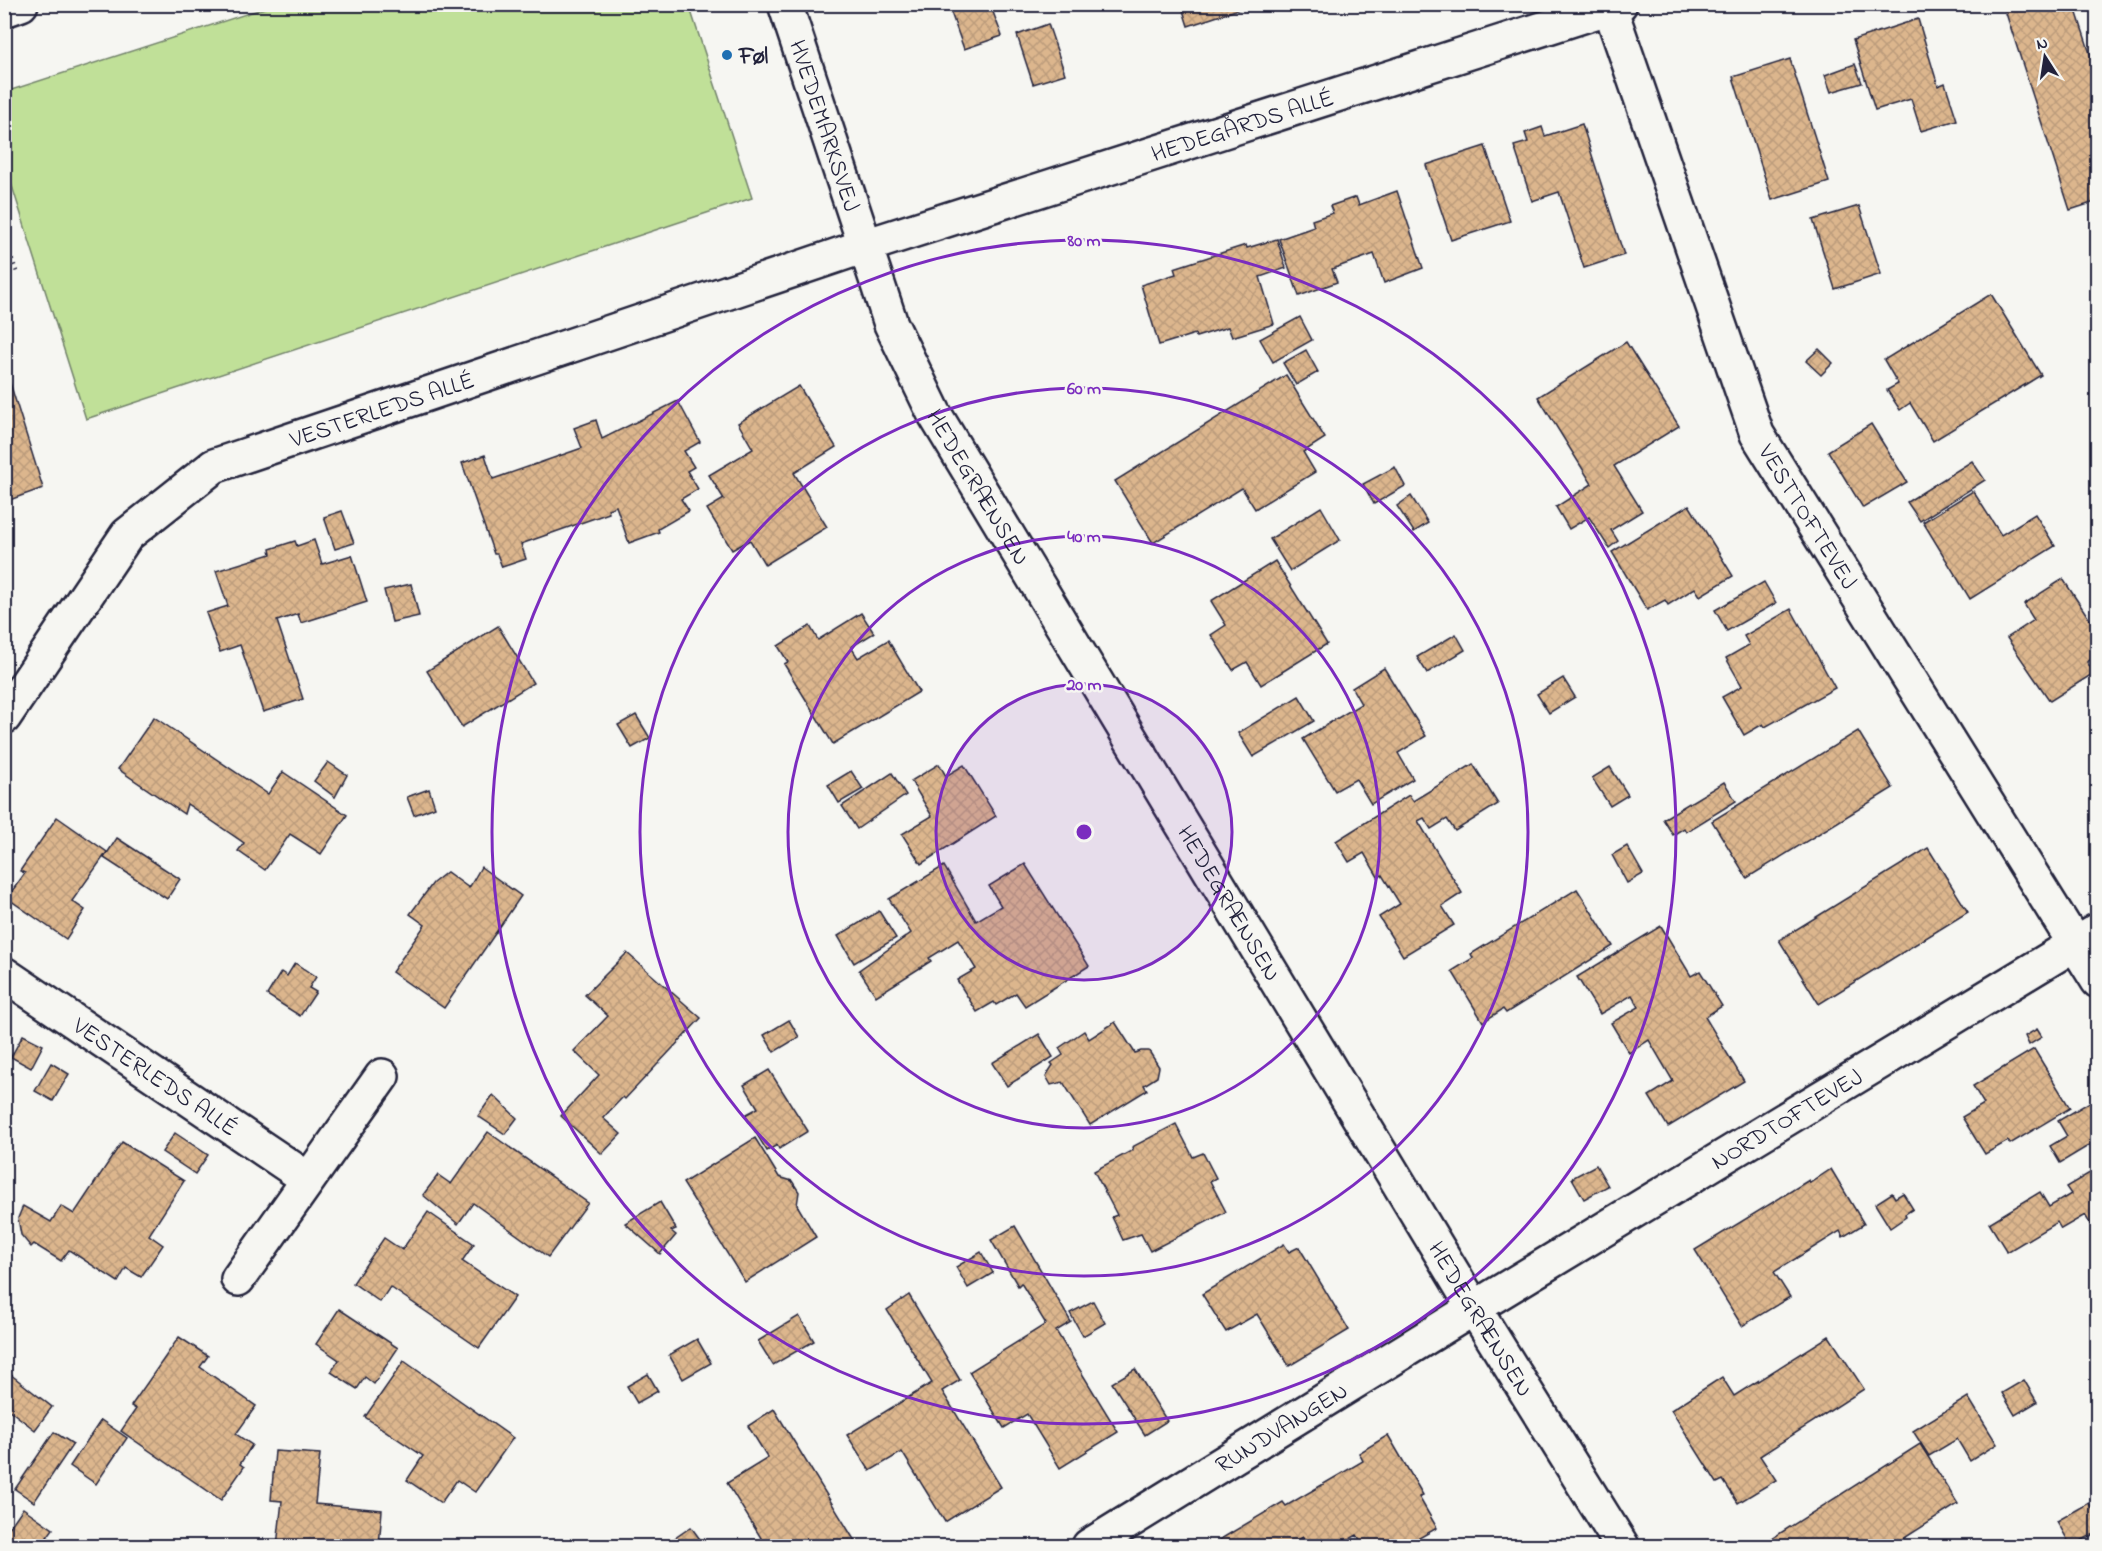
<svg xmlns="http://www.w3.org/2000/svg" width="2102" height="1551" viewBox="0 0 2102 1551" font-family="'Indie Flower',sans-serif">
	<defs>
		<pattern id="building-cross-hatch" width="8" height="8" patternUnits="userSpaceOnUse" patternTransform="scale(1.5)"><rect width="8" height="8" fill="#dcb68d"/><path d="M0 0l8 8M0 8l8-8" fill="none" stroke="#bc9c7b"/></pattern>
	</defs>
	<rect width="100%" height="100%" fill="#f6f6f2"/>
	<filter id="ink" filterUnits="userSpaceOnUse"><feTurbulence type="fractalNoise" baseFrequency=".0167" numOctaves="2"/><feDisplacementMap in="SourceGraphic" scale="12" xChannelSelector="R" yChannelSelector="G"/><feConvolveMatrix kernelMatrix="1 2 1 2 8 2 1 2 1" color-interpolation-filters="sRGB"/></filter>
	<g filter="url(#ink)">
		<!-- grass -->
		<path fill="#c0e098" stroke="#71816a" stroke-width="1.5" d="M277,4L689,5L752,198L86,419L5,164V92Z"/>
		<!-- building -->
		<g fill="url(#building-cross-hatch)" stroke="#22223b" stroke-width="1.5">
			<path d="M948,4H990L1002,36L964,49Z"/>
			<path d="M1181,4H1254L1188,26Z"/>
			<path d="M2003,4H2074L2098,78V201L2070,210Z"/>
			<path d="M1918,19L1938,86L1945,83L1957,120L1921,131L1911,99L1875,110L1853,40Z"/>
			<path d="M1048,24L1065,74L1033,84L1017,35Z"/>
			<path d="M1790,59L1829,182L1772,200L1733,77Z"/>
			<path d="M1855,64L1862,83L1831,92L1825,75Z"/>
			<path d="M1582,124L1624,255L1584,268L1559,192L1532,201L1514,146L1528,142L1525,133L1542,127L1545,136Z"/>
			<path d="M1485,146L1510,221L1451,240L1426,165Z"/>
			<path d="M1397,191L1423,268L1384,283L1374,254L1332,269L1337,282L1299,296L1279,239L1314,227L1312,220L1333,213L1330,206L1356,197L1359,205Z"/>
			<path d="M1859,206L1881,274L1835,289L1813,220Z"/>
			<path d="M1277,239L1286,268L1260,277L1274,324L1232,337L1228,327L1196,337L1195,334L1159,345L1141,285L1176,274L1174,268L1246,245L1247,248Z"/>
			<path d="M1991,294L2041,375L1933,441L1910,403L1900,410L1887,390L1898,384L1884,360Z"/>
			<path d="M1300,317L1312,340L1273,362L1260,339Z"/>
			<path d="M1626,342L1679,426L1614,466L1642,511L1611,530L1618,541L1609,548L1589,517L1569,529L1556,507L1592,484L1538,397Z"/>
			<path d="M1819,349L1833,363L1821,375L1806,361Z"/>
			<path d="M1306,350L1318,372L1296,385L1283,363Z"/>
			<path d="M1286,375L1325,438L1303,452L1315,472L1255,509L1242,488L1153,543L1115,481Z"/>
			<path d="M10,383L43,488L4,502V385Z"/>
			<path d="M799,386L836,447L794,473L827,527L765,565L750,540L732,550L707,509L724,499L709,475L753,449L738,423Z"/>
			<path d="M678,401L700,442L684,451L694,467L687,471L698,489L681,499L689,511L658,529L659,532L629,543L616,506L608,509L609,513L521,544L526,559L502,567L497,554H494L462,463L485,455L493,479L582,448L574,428L596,420L602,439Z"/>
			<path d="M1871,424L1907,482L1863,508L1828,451Z"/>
			<path d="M1972,461L1985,480L1920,521L1907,502Z"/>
			<path d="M1395,467L1405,486L1374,504L1363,484Z"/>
			<path d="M1973,491L2001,535L2035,514L2055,546L1970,599L1923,522Z"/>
			<path d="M1411,496L1428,523L1414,532L1397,506Z"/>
			<path d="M1689,505L1733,576L1700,596L1695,588L1668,605L1665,600L1647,610L1612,552Z"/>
			<path d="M1321,507L1340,540L1290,571L1270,539Z"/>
			<path d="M342,511L354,543L335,549L324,517Z"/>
			<path d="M314,540L322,564L352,555L367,602L301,623L298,614L277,621L303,699L263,712L240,645L220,652L206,613L228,606L216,571L271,554L270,549L295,541L297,546Z"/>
			<path d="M1275,561L1327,644L1261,685L1247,662L1233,670L1211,635L1226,625L1211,601Z"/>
			<path d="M2063,579L2098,632V655L2087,662L2094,673L2050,701L2007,638L2034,620L2024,604Z"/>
			<path d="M1764,582L1776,603L1727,631L1715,610Z"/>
			<path d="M411,584L419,616L392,622L384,590Z"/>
			<path d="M1791,609L1835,688L1765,727L1763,724L1744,735L1722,697L1742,686L1726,658L1749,645L1744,636Z"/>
			<path d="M861,613L874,633L851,647L858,658L888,640L919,692L833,744L784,664L788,662L778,646L810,626L818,640Z"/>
			<path d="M498,626L533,683L462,727L427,671Z"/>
			<path d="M1456,634L1465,650L1427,673L1417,657Z"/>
			<path d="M1384,668L1426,736L1398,753L1413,779L1371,804L1356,779L1335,791L1303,739L1361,704L1352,688Z"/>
			<path d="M1563,678L1575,697L1549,713L1537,694Z"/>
			<path d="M1299,696L1314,721L1253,757L1238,733Z"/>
			<path d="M636,715L650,738L632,748L618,725Z"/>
			<path d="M154,717L268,794L283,772L347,815L321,854L290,834L265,870L238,851L244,843L187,804L184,814L118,769Z"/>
			<path d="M1858,731L1893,788L1747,878L1712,821Z"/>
			<path d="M328,762L347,775L335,797L314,781Z"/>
			<path d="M939,764L946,776L964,765L996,816L921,864L902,834L932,816L911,781Z"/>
			<path d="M1473,764L1498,804L1455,831L1447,819L1431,829L1424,818L1418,821L1462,893L1442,906L1454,925L1403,956L1379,917L1400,904L1382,875L1378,877L1364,853L1349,862L1336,841L1409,795L1413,801Z"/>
			<path d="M1610,767L1628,795L1610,806L1592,778Z"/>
			<path d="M851,771L863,789L839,803L828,785Z"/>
			<path d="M892,773L906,795L857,829L842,806Z"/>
			<path d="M1724,782L1736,801L1686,832L1684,828L1673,835L1663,819Z"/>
			<path d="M429,789L435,807L414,815L407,797Z"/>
			<path d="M57,817L107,852L72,901L85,910L66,939L7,898L25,873L20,871Z"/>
			<path d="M117,838L180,879L167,899L104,858Z"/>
			<path d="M1627,846L1643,874L1627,883L1612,855Z"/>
			<path d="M1928,848L1968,912L1819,1004L1779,940Z"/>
			<path d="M1025,864L1089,966L1025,1006L1016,993L996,1005L994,1002L977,1012L957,980L976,969L958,940L929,958L931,961L876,996L859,970L911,933L889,899L944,866L976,921L1001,906L989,886Z"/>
			<path d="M481,867L521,896L444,1008L392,972L425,925L410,914L433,883L447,872L469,888Z"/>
			<path d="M1577,889L1613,946L1506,1013L1503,1009L1483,1022L1452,971L1473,958L1471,954Z"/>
			<path d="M879,911L896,938L854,963L838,936Z"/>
			<path d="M1661,926L1691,976L1700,971L1722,1006L1705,1017L1744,1081L1668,1127L1649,1096L1673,1081L1649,1040L1629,1053L1611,1023L1639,1007L1632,995L1600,1014L1577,977Z"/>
			<path d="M627,953L701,1018L625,1099L623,1097L603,1118L621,1134L602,1154L561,1116L599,1075L574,1051L608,1016L585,995Z"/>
			<path d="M295,963L316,977L309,988L316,992L300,1016L267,995L281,972L287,976Z"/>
			<path d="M789,1020L799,1037L774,1052L764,1035Z"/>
			<path d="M1115,1022L1135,1053L1141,1051H1149L1159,1067L1157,1077L1144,1085L1147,1090L1090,1125L1063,1082L1051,1085L1046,1076L1053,1065L1051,1063L1063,1055L1059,1048L1084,1031L1089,1039Z"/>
			<path d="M2037,1029L2042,1037L2029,1045L2025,1036Z"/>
			<path d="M1039,1034L1053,1057L1007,1086L992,1063Z"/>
			<path d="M23,1035L43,1045L31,1068L11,1057Z"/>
			<path d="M2034,1049L2070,1108L2010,1144L2008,1141L1985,1154L1962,1117L1984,1104L1973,1086Z"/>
			<path d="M51,1063L69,1074L53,1101L35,1091Z"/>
			<path d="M769,1070L808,1131L779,1149L777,1145L767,1151L745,1115L758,1108L744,1085Z"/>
			<path d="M493,1095L517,1118L505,1134L478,1116Z"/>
			<path d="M2098,1097V1140L2060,1163L2050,1146L2067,1136L2058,1121Z"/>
			<path d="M1176,1124L1193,1157L1203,1153L1216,1178L1210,1181L1226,1212L1150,1251L1141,1234L1123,1240L1112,1217L1117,1215L1094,1171L1133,1150L1132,1147Z"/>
			<path d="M488,1132L588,1203L548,1257L473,1203L458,1224L423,1195L438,1175L451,1184Z"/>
			<path d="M175,1133L208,1155L195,1174L162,1152Z"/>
			<path d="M755,1138L779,1177L792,1181L799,1192L797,1205L816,1237L745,1282L683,1183Z"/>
			<path d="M122,1142L184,1181L149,1235L163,1245L141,1277L126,1268L118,1282L69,1250L61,1261L34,1244L31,1247L21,1235L18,1218L23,1206L51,1222L61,1206L74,1214Z"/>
			<path d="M1596,1165L1608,1186L1584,1199L1572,1178Z"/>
			<path d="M2098,1168V1237L2085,1215L2061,1229L2057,1222L2007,1252L1989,1223L2040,1192L2049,1207L2071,1194L2066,1187Z"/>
			<path d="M1831,1169L1864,1224L1843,1237L1840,1231L1774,1272L1790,1297L1742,1326L1695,1250L1809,1180L1810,1183Z"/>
			<path d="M1892,1193L1895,1198L1903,1193L1913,1209L1905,1214L1906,1217L1890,1228L1875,1204Z"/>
			<path d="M660,1202L676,1229L671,1231L676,1235L660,1254L625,1223Z"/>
			<path d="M428,1212L474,1244L462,1261L515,1297L479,1348L390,1287L380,1302L353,1283L384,1238L402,1250Z"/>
			<path d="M1015,1226L1071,1322L1056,1331L1118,1432L1060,1468L1027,1414L1004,1428L969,1372L1046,1324L1021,1283L1018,1286L991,1240Z"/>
			<path d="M1284,1244L1289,1252L1299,1247L1349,1330L1289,1366L1257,1314L1226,1332L1202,1294Z"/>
			<path d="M981,1252L993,1273L968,1288L956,1267Z"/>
			<path d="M909,1295L960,1380L942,1391L1001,1487L945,1522L902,1452L870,1471L847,1435L932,1383L887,1310Z"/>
			<path d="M1093,1301L1105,1323L1083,1336L1070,1313Z"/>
			<path d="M339,1309L398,1348L374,1384L365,1377L357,1389L331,1372L339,1360L316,1344Z"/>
			<path d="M799,1316L814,1341L773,1365L758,1341Z"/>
			<path d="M1829,1336L1864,1389L1760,1456L1776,1480L1738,1503L1723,1480L1717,1483L1671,1410L1722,1377L1734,1396Z"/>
			<path d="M179,1337L208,1356L200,1367L256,1406L236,1434L252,1445L240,1464L244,1467L221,1500L121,1431L136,1409L131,1406Z"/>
			<path d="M697,1339L711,1363L683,1379L669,1355Z"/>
			<path d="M404,1361L513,1438L475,1492L457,1480L441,1503L407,1480L423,1456L365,1417Z"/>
			<path d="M1135,1369L1167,1421L1145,1435L1112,1383Z"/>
			<path d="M10,1374L52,1407L35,1430L4,1406V1381Z"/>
			<path d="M648,1374L658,1391L637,1403L627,1386Z"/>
			<path d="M2024,1380L2037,1402L2015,1415L2002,1393Z"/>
			<path d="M1968,1397L1997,1444L1970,1461L1957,1439L1929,1456L1913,1431Z"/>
			<path d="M774,1409L858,1546H766L727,1483L768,1458L748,1426Z"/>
			<path d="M101,1420L127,1438L96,1484L70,1466Z"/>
			<path d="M54,1432L73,1444L34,1502L15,1489Z"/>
			<path d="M1388,1435L1423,1495L1419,1497L1437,1528L1405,1546H1364L1357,1535L1337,1546H1308L1303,1537L1286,1546H1223L1219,1540L1283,1502L1286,1506L1363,1461L1359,1453Z"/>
			<path d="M1920,1444L1958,1504L1892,1546H1776L1771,1539Z"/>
			<path d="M275,1451L320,1454L315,1504L382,1510L379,1546H277L282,1501L271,1500Z"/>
			<path d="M2089,1503L2098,1518V1532L2071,1546L2057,1521Z"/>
			<path d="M23,1508L53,1529L47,1537L61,1546H4V1535Z"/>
			<path d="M691,1527L705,1546H670L668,1543Z"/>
		</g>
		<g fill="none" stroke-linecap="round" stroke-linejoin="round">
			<!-- minor casing -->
			<g stroke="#22223b" stroke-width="38">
				<g id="minor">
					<path id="s1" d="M785,4L891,324L934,413L1474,1308L1622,1546"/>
					<path id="s2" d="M1610,8L1757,434L2098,981"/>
					<path d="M4,10L21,4"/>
					<path id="s3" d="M4,717L127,535L214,466L865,246L1620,4"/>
					<path id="s4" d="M4,974L308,1179"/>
					<path d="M238,1279L382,1076"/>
					<path id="s5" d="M1089,1546L1474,1308L2098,930"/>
				</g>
			</g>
			<!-- path -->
			<path stroke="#22223b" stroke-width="4" stroke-dasharray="1.5 4.5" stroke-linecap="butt" d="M4,236L17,273"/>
			<!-- minor -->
			<use href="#minor" stroke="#f6f6f2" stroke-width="33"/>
		</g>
	</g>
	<!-- distance rings -->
	<circle cx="1084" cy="832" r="148" fill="#7b2cbf" fill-opacity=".12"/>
	<g fill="none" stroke="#7b2cbf" stroke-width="3">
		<circle cx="1084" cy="832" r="148"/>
		<circle cx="1084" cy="832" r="296"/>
		<circle cx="1084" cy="832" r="444"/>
		<circle cx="1084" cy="832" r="592"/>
	</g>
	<!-- markers -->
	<circle fill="#1f6fb2" stroke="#f6f6f2" stroke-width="2" cx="727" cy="55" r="6"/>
	<g text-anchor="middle" stroke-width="5" stroke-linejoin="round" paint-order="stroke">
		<!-- poi labels -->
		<g font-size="24" font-weight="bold" fill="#22223b" stroke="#f6f6f2" text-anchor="start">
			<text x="739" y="63">Føl</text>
		</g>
		<!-- street labels -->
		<g font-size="24" fill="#22223b" stroke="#f6f6f2">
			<text dy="8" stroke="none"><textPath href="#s1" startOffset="128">HVEDEMARKSVEJ</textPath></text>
			<text dy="8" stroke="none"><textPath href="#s3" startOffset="1414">HEDEGÅRDS ALLÉ</textPath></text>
			<text dy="8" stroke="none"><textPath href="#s3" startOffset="508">VESTERLEDS ALLÉ</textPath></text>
			<text dy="8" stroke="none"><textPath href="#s1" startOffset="522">HEDEGRÆNSEN</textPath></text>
			<text dy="8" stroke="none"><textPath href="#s2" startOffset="548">VESTTOFTEVEJ</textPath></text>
			<text dy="8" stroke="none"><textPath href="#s1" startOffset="1008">HEDEGRÆNSEN</textPath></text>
			<text dy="8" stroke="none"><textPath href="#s4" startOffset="183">VESTERLEDS ALLÉ</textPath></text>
			<text dy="8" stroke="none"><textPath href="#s5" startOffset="818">NORDTOFTEVEJ</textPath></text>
			<text dy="8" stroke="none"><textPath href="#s1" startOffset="1494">HEDEGRÆNSEN</textPath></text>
			<text dy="8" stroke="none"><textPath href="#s5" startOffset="226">RUNDVANGEN</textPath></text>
		</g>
	</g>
	<circle cx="1084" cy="832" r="9" fill="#7b2cbf" stroke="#f6f6f2" stroke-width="3"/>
	<g font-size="18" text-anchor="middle" font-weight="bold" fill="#7b2cbf" stroke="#f6f6f2" stroke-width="5" stroke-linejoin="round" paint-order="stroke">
		<text x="1084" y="246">80 m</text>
		<text x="1084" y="394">60 m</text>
		<text x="1084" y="542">40 m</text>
		<text x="1084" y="690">20 m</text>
	</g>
	<!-- margin -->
	<rect width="2102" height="1551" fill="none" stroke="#f6f6f2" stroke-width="24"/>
	<rect x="12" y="12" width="2078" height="1527" fill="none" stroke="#22223b" stroke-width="2" filter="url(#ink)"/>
	<!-- north arrow -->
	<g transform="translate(2045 57) rotate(348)" stroke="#f6f6f2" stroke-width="4.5" paint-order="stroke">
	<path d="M0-4.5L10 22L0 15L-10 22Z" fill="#22223b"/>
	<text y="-9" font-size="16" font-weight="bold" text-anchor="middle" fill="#22223b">N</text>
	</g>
</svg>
